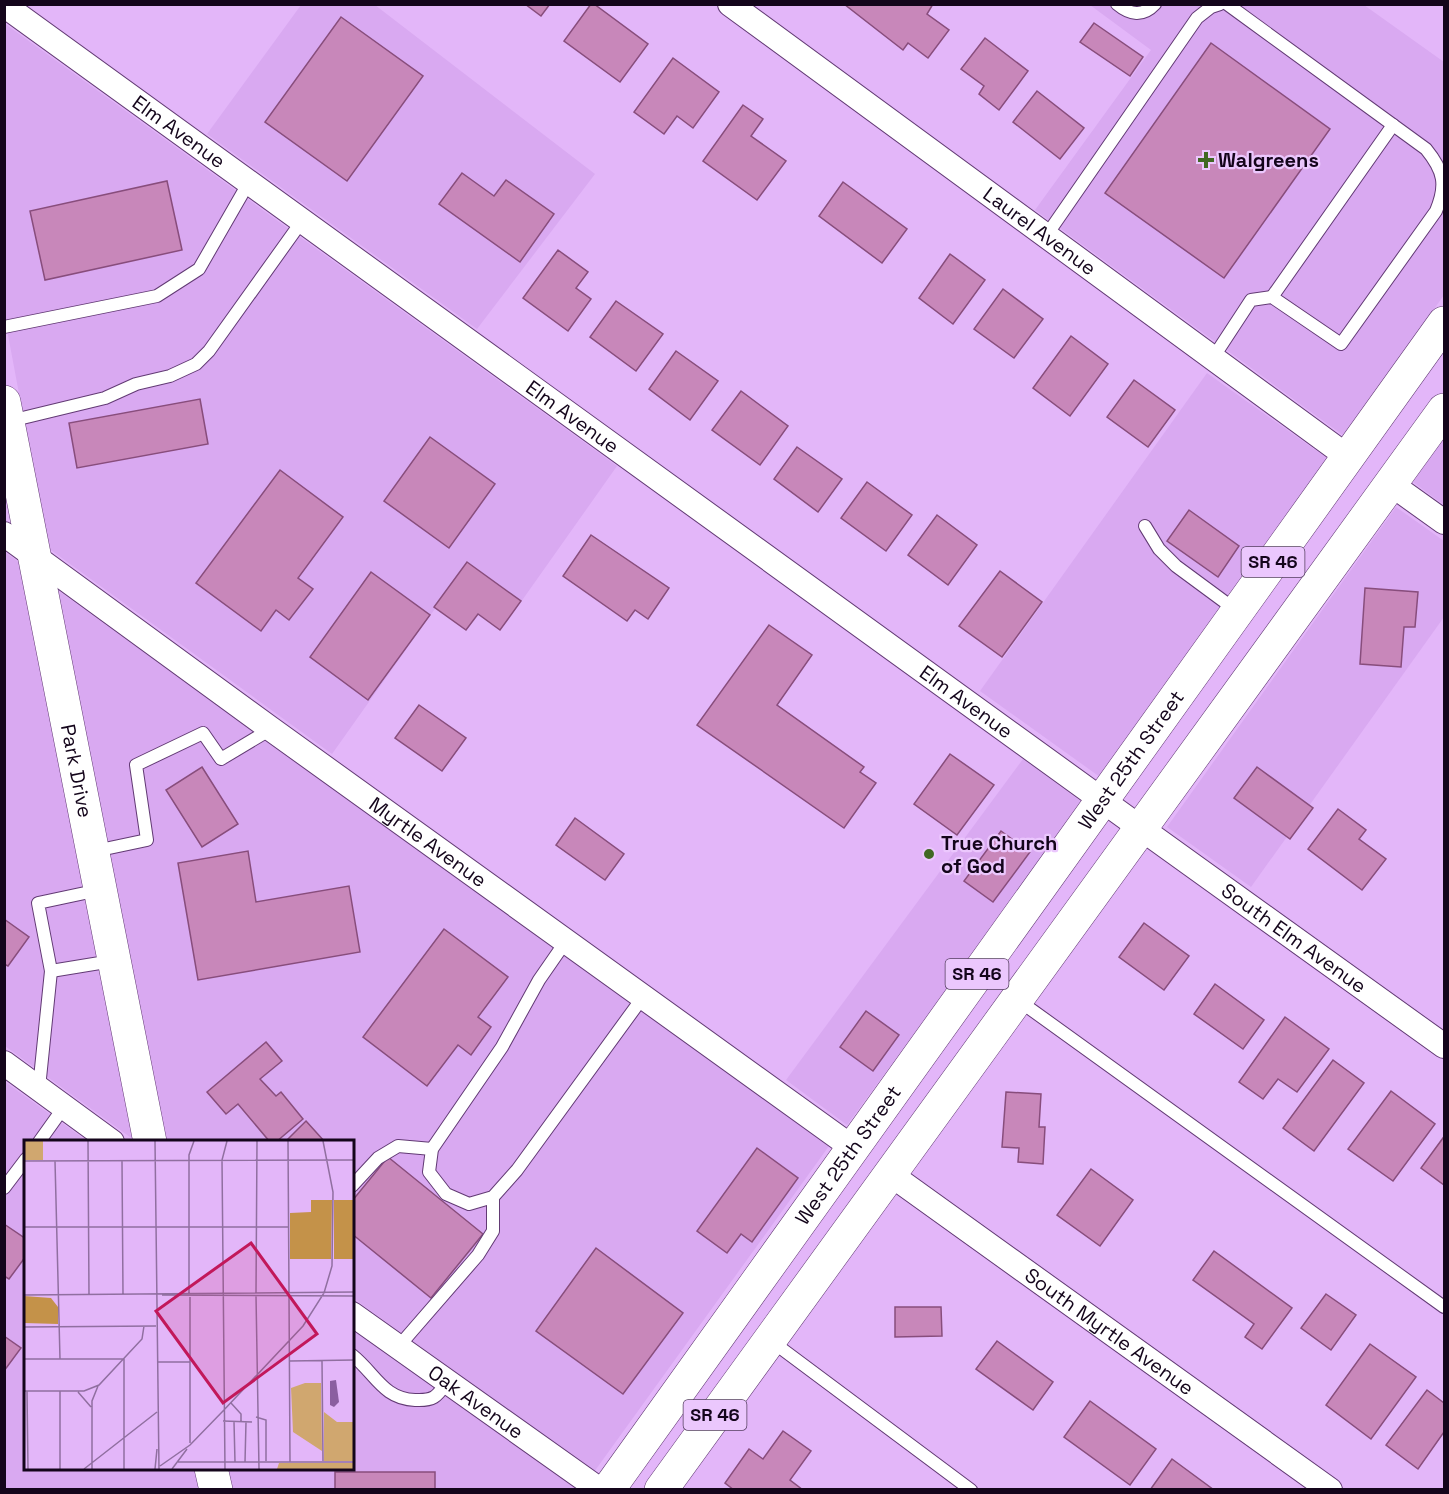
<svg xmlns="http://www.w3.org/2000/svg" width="1449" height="1494" viewBox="0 0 1449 1494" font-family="'Space Grotesk',sans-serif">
	<rect width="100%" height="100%" fill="#e3b6f9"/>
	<!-- built -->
	<g fill="#d9a9f1">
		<path d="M301,5H375L595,174L477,329L207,134Z"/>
		<path d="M1090,5H1364L1444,62V295L1344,436L1035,210L1151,50Z"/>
		<path d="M4,23L617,466L504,626L449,589L332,754L48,548L5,319Z"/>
		<path d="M1207,373L1328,459L1100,777L980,691Z"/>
		<path d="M1444,438V505L1413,482Z"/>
		<path d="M1396,507L1444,541V617L1251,887L1167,827Z"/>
		<path d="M5,552L20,563L134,1140L5,1046Z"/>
		<path d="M56,589L829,1146L594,1472L353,1298L352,1142L165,1141Z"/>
		<path d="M1023,759L1083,803L847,1125L786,1080Z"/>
		<path d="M4,1081L87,1141L26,1142V1468L196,1469L201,1489H5Z"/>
		<path d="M353,1330L579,1489H232L227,1469L352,1468Z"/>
	</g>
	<!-- building -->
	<g fill="#c887ba" stroke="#884d7c" stroke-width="1.5">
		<path d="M525,4H550L541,16Z"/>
		<path d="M591,4H594L648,44L620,82L564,41Z"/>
		<path d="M844,4H933L927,14L949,30L928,58L908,43L903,50Z"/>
		<path d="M341,17L423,76L347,181L265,122Z"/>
		<path d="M1094,23L1143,57L1130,76L1080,42Z"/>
		<path d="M985,38L1028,71L999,110L979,94L984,86L961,69Z"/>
		<path d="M1211,43L1330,129L1224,278L1105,193Z"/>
		<path d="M673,58L719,92L693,128L677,116L664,134L634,112Z"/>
		<path d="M1037,91L1084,128L1060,159L1013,122Z"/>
		<path d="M743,105L763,119L751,136L786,161L757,200L703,161Z"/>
		<path d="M462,173L494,196L506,180L554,214L520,262L439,204Z"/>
		<path d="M167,181L182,250L45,280L30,211Z"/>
		<path d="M843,182L907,229L882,263L819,216Z"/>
		<path d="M558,250L588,272L576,288L591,299L568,331L523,298Z"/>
		<path d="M950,254L985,280L953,324L919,298Z"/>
		<path d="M1003,289L1043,319L1014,358L974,329Z"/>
		<path d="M616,301L663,334L636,371L590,337Z"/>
		<path d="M1071,336L1108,364L1070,416L1033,388Z"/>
		<path d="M676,351L718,381L690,420L649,389Z"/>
		<path d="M1134,380L1175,410L1148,447L1107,417Z"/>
		<path d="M741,391L788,426L760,465L712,430Z"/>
		<path d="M200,399L208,444L77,468L69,423Z"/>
		<path d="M430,437L495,484L449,548L384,501Z"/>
		<path d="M797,447L842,479L818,512L774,479Z"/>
		<path d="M280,470L343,517L298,578L313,589L289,620L276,610L261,631L196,583Z"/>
		<path d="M867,482L912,515L886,551L841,518Z"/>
		<path d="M1189,510L1239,546L1218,577L1167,541Z"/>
		<path d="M937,515L977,545L948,585L908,555Z"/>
		<path d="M591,535L669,588L648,619L635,610L627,621L563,576Z"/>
		<path d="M467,562L521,601L500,630L478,614L466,630L434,607Z"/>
		<path d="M1000,571L1042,602L1002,657L959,626Z"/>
		<path d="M371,572L430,615L368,700L310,657Z"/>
		<path d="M1365,588L1418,592L1415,627H1404L1401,667L1360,664Z"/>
		<path d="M769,625L812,655L777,705L864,767L860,772L876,783L844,828L697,725Z"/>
		<path d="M419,705L466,738L442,771L395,738Z"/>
		<path d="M950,754L994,785L957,835L914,804Z"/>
		<path d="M202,767L238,824L202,847L166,790Z"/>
		<path d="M1257,767L1313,808L1290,839L1234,798Z"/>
		<path d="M1338,809L1366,830L1359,839L1386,859L1362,890L1308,849Z"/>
		<path d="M575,818L624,854L605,880L556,845Z"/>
		<path d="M1001,831L1030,852L993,902L964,881Z"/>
		<path d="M248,851L256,902L349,886L360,952L198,980L178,863Z"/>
		<path d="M4,919L29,937L8,966L4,964Z"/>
		<path d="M1144,923L1189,956L1164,990L1119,957Z"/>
		<path d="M444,929L508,977L478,1017L491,1027L471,1055L458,1045L427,1086L363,1037Z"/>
		<path d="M1215,984L1264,1020L1243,1049L1194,1014Z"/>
		<path d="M866,1011L899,1035L873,1071L840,1047Z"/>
		<path d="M1285,1017L1329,1049L1297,1092L1278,1079L1263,1099L1239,1082Z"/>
		<path d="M266,1042L282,1061L260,1079L276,1096L281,1092L303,1119L276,1142H270L238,1104L226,1114L207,1092Z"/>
		<path d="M1333,1060L1364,1083L1314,1151L1283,1128Z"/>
		<path d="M1391,1091L1435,1124L1393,1181L1348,1149Z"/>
		<path d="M1006,1092L1041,1094L1039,1127H1045L1043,1164L1018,1162L1019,1148L1002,1147Z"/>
		<path d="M306,1121L325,1142H285Z"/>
		<path d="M1443,1138L1444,1139V1185L1421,1168Z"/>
		<path d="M757,1148L798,1178L752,1242L741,1234L727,1253L697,1231Z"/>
		<path d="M388,1157L483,1234L431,1298L352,1234V1201Z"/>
		<path d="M1091,1169L1133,1200L1100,1246L1057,1215Z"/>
		<path d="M4,1224L26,1239V1256L9,1279L4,1276Z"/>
		<path d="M596,1248L683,1313L623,1394L536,1331Z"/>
		<path d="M1214,1251L1292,1308L1262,1349L1245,1337L1254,1324L1193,1280Z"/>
		<path d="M1326,1294L1356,1315L1331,1350L1301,1328Z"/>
		<path d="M895,1307H941L942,1336L895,1337Z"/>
		<path d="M4,1336L21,1348L4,1371Z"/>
		<path d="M997,1341L1053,1382L1033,1410L976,1369Z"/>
		<path d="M1370,1344L1416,1377L1371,1439L1326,1405Z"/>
		<path d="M1427,1390L1444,1403V1432L1418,1469L1386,1445Z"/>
		<path d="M1090,1401L1156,1449L1130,1485L1064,1437Z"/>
		<path d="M783,1431L811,1451L790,1480L803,1490H734L725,1483L749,1449L763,1459Z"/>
		<path d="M1172,1459L1214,1490H1150Z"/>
		<rect x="335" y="1472" width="100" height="18"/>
	</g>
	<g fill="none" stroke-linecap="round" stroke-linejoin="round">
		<!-- lane casing -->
		<g stroke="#623a74" stroke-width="14">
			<g id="lane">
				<path d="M1117,4C1130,15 1143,17 1155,4"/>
				<path d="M1046,236L1197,18L1211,7L1220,4"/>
				<path d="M1272,297L1393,125"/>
				<path d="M4,327L157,296L199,269L249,182"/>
				<path d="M1213,358L1251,300L1272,297L1341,344L1436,211C1447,185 1444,171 1426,149L1227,4"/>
				<path d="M10,421L105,398L136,384L170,376L196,364L209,351L302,221"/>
				<path d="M1145,526L1159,549L1176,566L1237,611"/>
				<path d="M95,851L147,840L136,765L203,733L221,759L271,729"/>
				<path d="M99,890L38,903L51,971L112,961"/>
				<path d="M566,941L539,980L502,1047L432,1149L429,1172L446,1194L469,1204L493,1197L517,1170L643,997"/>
				<path d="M1018,1000L1444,1307"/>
				<path d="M39,1088L51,971"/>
				<path d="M39,1142L64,1107"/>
				<path d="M352,1186L378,1158L398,1146L432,1149"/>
				<path d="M4,1188L26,1159"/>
				<path d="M770,1340L971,1490"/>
				<path d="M399,1346L478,1255L493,1231V1197"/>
				<path d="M352,1355C375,1373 383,1399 415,1400C435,1401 437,1396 448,1381"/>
			</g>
		</g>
		<!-- street casing -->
		<g stroke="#623a74" stroke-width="26">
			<g id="street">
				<path id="s1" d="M730,4L1348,457"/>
				<path id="s2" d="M4,5L1142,829L1444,1046"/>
				<path d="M1391,484L1444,522"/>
				<path id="s3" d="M4,534L271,729L853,1148"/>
				<path d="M4,1063L112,1142"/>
				<path id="s4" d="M890,1174L1330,1490"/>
				<path id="s5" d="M352,1314L600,1490"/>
			</g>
		</g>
		<!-- secondary casing -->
		<g stroke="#623a74" stroke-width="34">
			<g id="secondary">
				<path id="s6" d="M4,402L150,1142"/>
				<path d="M211,1468L216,1490"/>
			</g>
		</g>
		<!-- primary casing -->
		<g stroke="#623a74" stroke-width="34">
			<g id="primary">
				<path id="s7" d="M608,1490L1444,323"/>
				<path d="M661,1490L1444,410"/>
			</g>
		</g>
		<!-- lane -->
		<use href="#lane" stroke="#fff" stroke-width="12"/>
		<!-- street -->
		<use href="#street" stroke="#fff" stroke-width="24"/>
		<!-- secondary -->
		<use href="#secondary" stroke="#fff" stroke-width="33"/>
		<!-- primary -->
		<use href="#primary" stroke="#fff" stroke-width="33"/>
	</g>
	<!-- markers -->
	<g fill="#406823" stroke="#ebc7fd" stroke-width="2">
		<path d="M1203 151h6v6h6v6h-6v6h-6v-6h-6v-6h6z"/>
		<circle cx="929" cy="854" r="6"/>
	</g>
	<g text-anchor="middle" stroke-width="4.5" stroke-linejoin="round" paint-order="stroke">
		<!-- shield labels -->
		<g fill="#ebc7fd" stroke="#543f5f" stroke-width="1.5">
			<rect x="1241.5" y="547" width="63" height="30" rx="4.5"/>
			<rect x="945.5" y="959" width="63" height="30" rx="4.5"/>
			<rect x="683.5" y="1400" width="63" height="30" rx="4.5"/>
		</g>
		<g font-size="18" font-weight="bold" fill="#14051b">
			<text x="1273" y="568">SR 46</text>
			<text x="977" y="980">SR 46</text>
			<text x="715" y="1421">SR 46</text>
		</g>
		<!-- street labels -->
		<g font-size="20" fill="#14051b" stroke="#ebc7fd">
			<text dy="7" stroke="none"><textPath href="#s2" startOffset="216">Elm Avenue</textPath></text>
			<text dy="7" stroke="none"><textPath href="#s1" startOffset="384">Laurel Avenue</textPath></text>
			<text dy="7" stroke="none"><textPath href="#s2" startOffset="702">Elm Avenue</textPath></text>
			<text dy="7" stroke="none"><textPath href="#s2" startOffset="1188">Elm Avenue</textPath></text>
			<text dy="7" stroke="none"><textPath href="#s7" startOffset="898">West 25th Street</textPath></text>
			<text dy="7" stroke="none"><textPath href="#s6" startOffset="376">Park Drive</textPath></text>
			<text dy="7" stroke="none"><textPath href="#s3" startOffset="524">Myrtle Avenue</textPath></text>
			<text dy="7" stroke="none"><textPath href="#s2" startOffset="1592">South Elm Avenue</textPath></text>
			<text dy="7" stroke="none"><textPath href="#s7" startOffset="412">West 25th Street</textPath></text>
			<text dy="7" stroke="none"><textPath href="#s4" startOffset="270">South Myrtle Avenue</textPath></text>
			<text dy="7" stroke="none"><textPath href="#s5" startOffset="152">Oak Avenue</textPath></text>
		</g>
		<!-- poi labels -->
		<g font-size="20" font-weight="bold" fill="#14051b" stroke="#ebc7fd" text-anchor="start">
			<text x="1218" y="167">Walgreens</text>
			<text x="941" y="850">True Church<tspan x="941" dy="23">of God</tspan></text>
		</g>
	</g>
	<!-- overview -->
	<g transform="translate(24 1140)">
		<rect width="330" height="330" fill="#e3b6f9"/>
		<path d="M0,1H19V20H0ZM281,243H297L298,311L269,292L267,248ZM300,272L313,282H330V321H300ZM255,323H330V329H253Z" fill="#d0a76f"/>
		<path d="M287,60H308L307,119H266V73L287,72ZM310,60H330V119H310ZM0,156L27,158L34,167V184L0,183Z" fill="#c49249"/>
		<path d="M312,240L315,262L310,267L306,265V241Z" fill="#8b5fa0"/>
		<path fill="none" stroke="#906fa0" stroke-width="1.5" d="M64,1L65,155M131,1L135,329M264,1L265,152M0,21L330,20M31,21L36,219M98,21L99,154M0,87H265M165,153V15L170,1M232,153L233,1M0,155L330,152M138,155L330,156M232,156L235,329M265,156L266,322M166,157V303M0,187L132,186M0,219H100V329M266,221L330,220M298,221L299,321M134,222H166M0,251H60L75,245L118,199L120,186M3,251L4,329M36,251V329M54,252L67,267M207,263L217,274V282M232,277L242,280V321M199,281L228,282M210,282L211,322M154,322H330M221,322L222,282M136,326L166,305L199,271L279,186L300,153L308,126L309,52L299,1M60,329L133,272M68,329V261L74,246M131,329L133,309M148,329L163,309M201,329L198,20L203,1"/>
		<path fill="#c2185b" fill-opacity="0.15" stroke="#c2185b" stroke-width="3" d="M227,103L293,194L199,263L132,171Z"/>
		<rect width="330" height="330" fill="none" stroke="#14051b" stroke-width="3"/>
	</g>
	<!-- border -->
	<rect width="1449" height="1494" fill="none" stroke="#14051b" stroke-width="12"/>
</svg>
